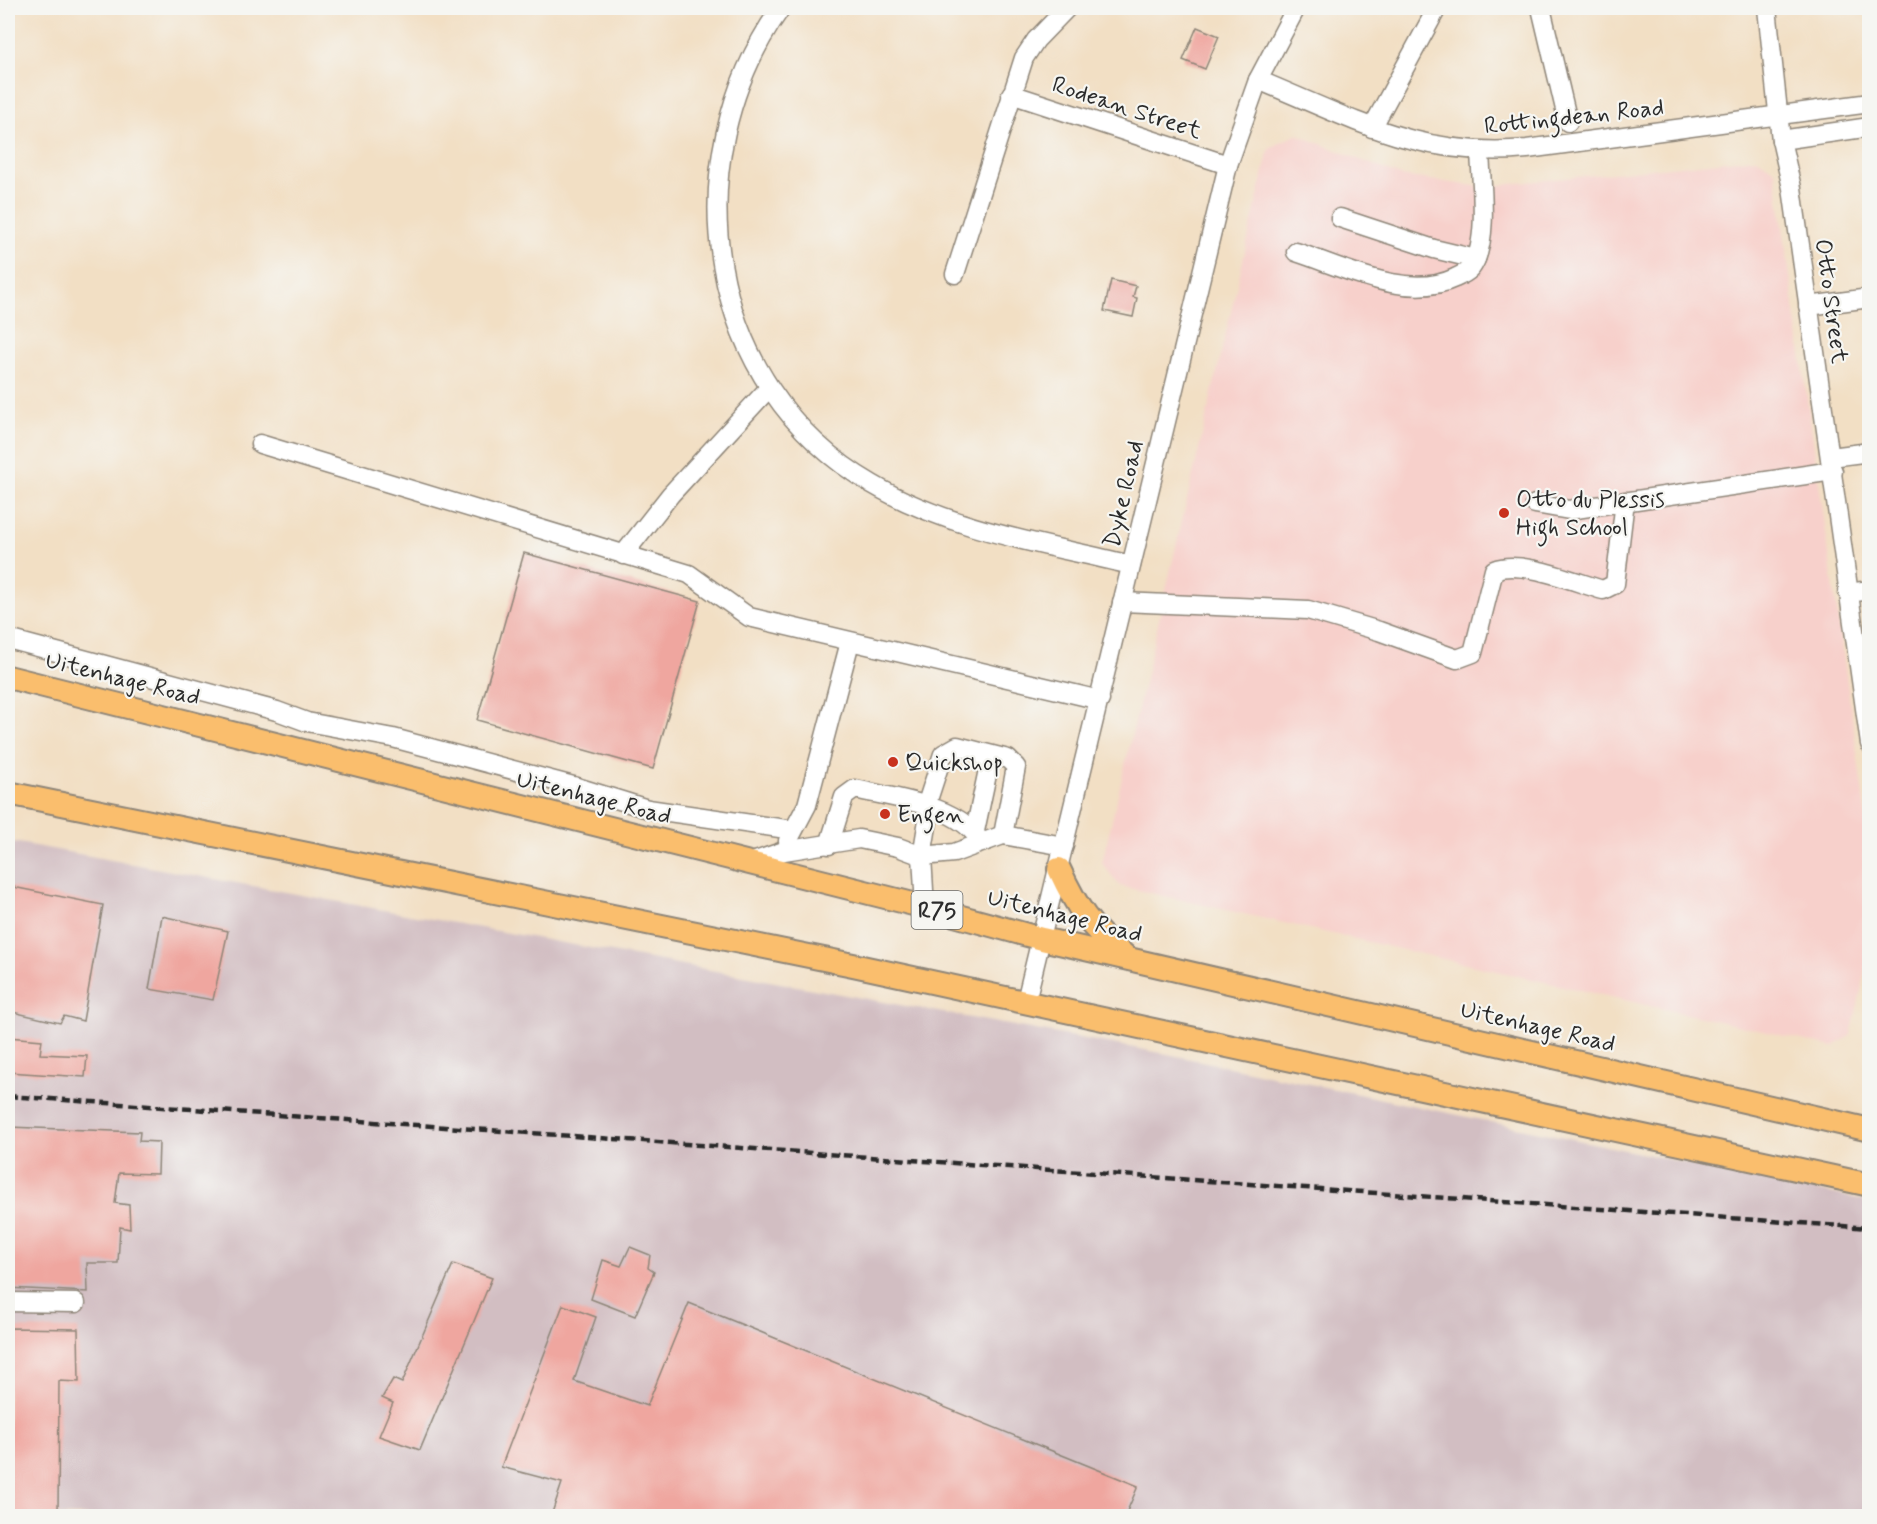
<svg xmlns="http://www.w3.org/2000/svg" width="1877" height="1524" viewBox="0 0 1877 1524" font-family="Mynerve,sans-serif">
	<rect width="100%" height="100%" fill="#f6f6f2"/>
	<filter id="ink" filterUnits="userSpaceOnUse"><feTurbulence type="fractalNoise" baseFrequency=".0167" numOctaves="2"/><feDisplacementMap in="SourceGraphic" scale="12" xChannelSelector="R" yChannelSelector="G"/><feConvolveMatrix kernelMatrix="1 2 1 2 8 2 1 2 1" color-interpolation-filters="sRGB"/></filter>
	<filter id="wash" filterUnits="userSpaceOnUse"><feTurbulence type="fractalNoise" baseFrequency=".008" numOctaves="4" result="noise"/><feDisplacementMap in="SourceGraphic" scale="24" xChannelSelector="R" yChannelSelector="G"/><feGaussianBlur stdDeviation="1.35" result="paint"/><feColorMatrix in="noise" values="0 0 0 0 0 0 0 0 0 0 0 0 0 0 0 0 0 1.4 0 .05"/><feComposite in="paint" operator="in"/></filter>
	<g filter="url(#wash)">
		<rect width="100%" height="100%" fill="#f2dfc4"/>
		<!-- built -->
		<path fill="#f7d0cb" d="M1296,134L1401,176L1482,187L1757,158L1775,170L1869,838V955L1851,1035L1833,1047L1120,886L1102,863L1269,149Z"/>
		<!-- industrial -->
		<path fill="#d2bec2" d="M8,841L1167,1054L1869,1201V1516H8Z"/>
		<g id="blocks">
			<!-- building -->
			<g fill="#efa69f">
				<path d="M1197,27L1219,36L1205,69L1183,60Z"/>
				<path d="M1111,280L1136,286L1133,297L1137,298L1133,317L1104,311Z"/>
				<path d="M524,553L700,601L653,769L477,720Z"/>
				<path d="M8,886L103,905L83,1021L64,1016L60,1023L8,1011Z"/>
				<path d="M162,916L228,931L213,1000L149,989Z"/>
				<path d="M8,1037L42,1040L40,1054L87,1056L85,1077L8,1072Z"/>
				<path d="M8,1127L140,1132L139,1141L159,1142L158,1174L119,1173L115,1203L129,1205L130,1229L120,1227L118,1263H87L88,1292L8,1288Z"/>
				<path d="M630,1247L650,1255L648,1268L654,1272L635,1316L591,1299L603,1260L621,1266Z"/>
				<path d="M453,1264L492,1278L420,1450L379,1436L393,1403L382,1398L393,1379L402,1383Z"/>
				<path d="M689,1303L1138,1486L1125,1516H551L562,1483L501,1467L563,1305L596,1317L574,1381L647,1406Z"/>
				<path d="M8,1328L78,1329L79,1382L59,1381L58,1516H8Z"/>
			</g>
		</g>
	</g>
	<g filter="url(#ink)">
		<use href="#blocks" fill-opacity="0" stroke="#8e8578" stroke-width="1.5"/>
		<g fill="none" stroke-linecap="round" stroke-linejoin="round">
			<!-- minor casing -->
			<g stroke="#8e8578" stroke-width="21">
				<g id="minor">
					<path d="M781,8C672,161 704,387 872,484C950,530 1044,544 1131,565"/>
					<path d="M1541,8L1568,122"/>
					<path d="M1767,8L1781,140L1792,188L1870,744"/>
					<path d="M1258,80C1353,119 1421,159 1527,149L1870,103"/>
					<path d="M1011,94L1228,165"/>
					<path d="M1372,128L1436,10"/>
					<path d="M1781,140L1870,127"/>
					<path d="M1340,218L1434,249L1476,259"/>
					<path d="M1296,252C1343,267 1407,301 1455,278C1462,275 1469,272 1473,265C1489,238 1481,182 1480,151"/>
					<path d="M955,274L1024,58L1036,40L1067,8"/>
					<path d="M1808,306L1870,298"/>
					<path d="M260,444L689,574L749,617L1100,700"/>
					<path d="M1831,457L1870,452"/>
					<path d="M1535,504L1569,510L1833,471"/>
					<path d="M623,555L671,494L768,389"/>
					<path d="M1848,593L1870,590"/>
					<path d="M1122,602L1308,610L1379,631L1457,659L1473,653L1494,570C1521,559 1574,582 1603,590L1615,584L1625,501"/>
					<path d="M8,639L277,711L307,722L393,738L577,787L648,809L793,830"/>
					<path d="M926,806L943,754L957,746L1008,759L1016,767L1003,835"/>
					<path d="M930,808L922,856L954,853L1003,835L1064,846"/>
					<path d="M975,831L989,765L982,753"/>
					<path d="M788,841L807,805L850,642"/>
					<path d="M829,845L844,797L855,789C893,798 962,805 981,843"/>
					<path d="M750,863L784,851L859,839L898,847L922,856L925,907"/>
					<path d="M1026,1001L1228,165L1258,80L1296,8"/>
					<path d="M8,1302L76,1303"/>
				</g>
			</g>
			<!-- major casing -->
			<g stroke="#8e8578" stroke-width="26">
				<g id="major">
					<path d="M8,677L925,907L1042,939L1870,1130"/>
					<path d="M8,793L853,965L1870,1185"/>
					<path d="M1059,869C1077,908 1090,928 1124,955"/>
				</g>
			</g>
			<!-- minor -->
			<use href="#minor" stroke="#fff" stroke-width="18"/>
			<!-- major -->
			<use href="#major" stroke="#fabe6d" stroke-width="22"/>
			<!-- rail -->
			<path stroke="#2b2b2b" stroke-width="4.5" stroke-dasharray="9 4.5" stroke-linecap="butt" d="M8,1096L1870,1228"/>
		</g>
	</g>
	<!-- markers -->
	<g fill="#c8321e" stroke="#f6f6f2" stroke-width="2">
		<circle cx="1504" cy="513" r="6"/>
		<circle cx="893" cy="762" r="6"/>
		<circle cx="885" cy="814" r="6"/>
	</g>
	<g text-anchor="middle" stroke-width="4.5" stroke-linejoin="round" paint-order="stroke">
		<!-- shield labels -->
		<rect fill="#f6f6f2" stroke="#686867" stroke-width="1.5" x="911.5" y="891" width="51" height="38" rx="4.5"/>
		<g font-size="22" font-weight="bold" fill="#2b2b2b">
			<text x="937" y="918">R75</text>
		</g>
		<!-- street labels -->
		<g font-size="24" fill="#2b2b2b" stroke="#f6f6f2">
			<text transform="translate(1127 107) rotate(18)" y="8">Rodean Street</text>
			<text transform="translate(1574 116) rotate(-6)" y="8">Rottingdean Road</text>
			<text transform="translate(1832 301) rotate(82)" y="8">Otto Street</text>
			<text transform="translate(1123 494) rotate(-77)" y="8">Dyke Road</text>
			<text transform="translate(123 678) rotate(14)" y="8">Uitenhage Road</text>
			<text transform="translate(594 797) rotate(14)" y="8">Uitenhage Road</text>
			<text transform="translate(1065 915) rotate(14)" y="8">Uitenhage Road</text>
			<text transform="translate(1538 1026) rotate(13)" y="8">Uitenhage Road</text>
		</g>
		<!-- poi labels -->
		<g font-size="24" fill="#2b2b2b" stroke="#f6f6f2" text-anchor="start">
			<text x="1516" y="507">Otto du Plessis<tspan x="1516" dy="28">High School</tspan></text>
			<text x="905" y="770">Quickshop</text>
			<text x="897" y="822">Engen</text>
		</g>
	</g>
	<!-- margin -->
	<rect width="1877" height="1524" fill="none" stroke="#f6f6f2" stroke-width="30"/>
</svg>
